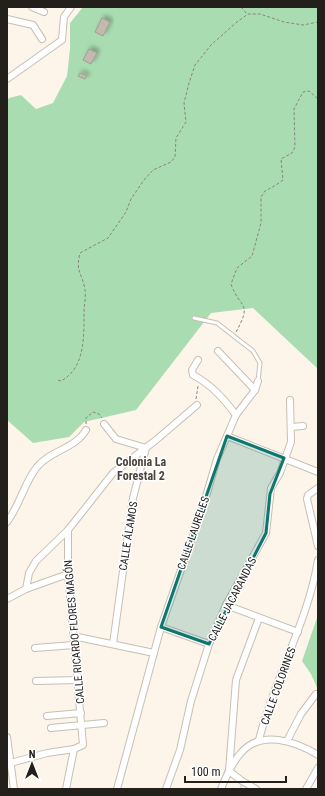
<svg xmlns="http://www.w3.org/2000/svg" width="325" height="796" viewBox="0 0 325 796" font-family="'Roboto Condensed',sans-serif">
	<defs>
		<filter id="shadow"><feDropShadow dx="3" dy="-3" stdDeviation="2" flood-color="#0004"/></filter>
	</defs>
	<rect width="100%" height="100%" fill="#fdf5e9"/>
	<!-- green -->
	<g fill="#a9ddb1">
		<path d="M83,7H318V369L253,308L211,313L136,410L84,422L69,437L33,443L7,420V101L9,98L21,95L36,109L53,103L67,76L70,49V23Z"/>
		<path d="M318,615V690L311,674L302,661Z"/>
	</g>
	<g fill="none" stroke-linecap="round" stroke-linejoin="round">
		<!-- stream -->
		<path stroke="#d3dff5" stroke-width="2" d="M241,789V786"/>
	</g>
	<!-- building -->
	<g fill="#c2baaf" stroke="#a49c91" filter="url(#shadow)">
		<path d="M102,18L110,22L103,36L95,32Z"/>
		<path d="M89,49L97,53L91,64L83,60Z"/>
		<path d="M80,73L87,76L85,79L78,76Z"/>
	</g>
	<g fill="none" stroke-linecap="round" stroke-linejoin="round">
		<!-- service casing -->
		<g stroke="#c7bfb4" stroke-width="5">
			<path id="service" d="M194,318L217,323L253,351L260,363L258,381"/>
		</g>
		<!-- minor casing -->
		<g stroke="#c7bfb4" stroke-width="8">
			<g id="minor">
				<path d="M32,7L44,12"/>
				<path d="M7,19L33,25L42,39"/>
				<path d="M7,79L62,40L64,17L71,7"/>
				<path d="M218,351L255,390"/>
				<path d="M198,360L192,370L193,375C212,385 224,399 236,415"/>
				<path d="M104,424L116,439L146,448"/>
				<path d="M291,427L303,426"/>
				<path d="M227,436L318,472"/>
				<path d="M318,488L308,495L307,499L318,546"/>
				<path d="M7,522C20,505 24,483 37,467C49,451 75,449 86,430"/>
				<path d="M26,589L29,573L36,561L68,530L113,473L156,440L197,405"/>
				<path d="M7,599L26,589L68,574"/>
				<path d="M226,605L298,632"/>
				<path d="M161,627L209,644"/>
				<path d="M73,636L154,653"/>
				<path d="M113,644L133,498L146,448"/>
				<path d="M35,648L74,645"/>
				<path d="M36,681L78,680"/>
				<path d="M47,716L81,713"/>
				<path d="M51,728L104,723"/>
				<path d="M7,737L14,789"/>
				<path d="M259,740C274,678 308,622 318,560"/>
				<path d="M287,741L301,714L316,694"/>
				<path d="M7,764L47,753L74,749L83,745L68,574V530"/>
				<path d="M229,771L236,680L259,618"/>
				<path d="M229,771L242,781L256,789"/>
				<path d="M66,789L74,749"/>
				<path d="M117,789L161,627L202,510L217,459L236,415L255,390L258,381"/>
				<path d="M166,789L180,750L191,701L209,644L226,605L266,533L271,488L280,473L291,442L290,400"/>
				<path d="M221,789C226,777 231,764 240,754C260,729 295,741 318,755"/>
				<path d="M306,789L318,768"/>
			</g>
		</g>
		<!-- path -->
		<g stroke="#8a847c" stroke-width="1" stroke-dasharray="3 2" stroke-linecap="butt">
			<path d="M241,7L247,14"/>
			<path d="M236,332C253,301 240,310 231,284L237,268L252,256L261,223V197L265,191L276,185L283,180L281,159L292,153L295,147L294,109L303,92L309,91L318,99"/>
			<path d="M58,380L61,381C85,368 84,337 84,313C84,304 87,295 84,285C80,270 76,271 80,253L108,238L126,212L131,199L144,180L153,170L171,162L175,157L176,138L186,122L184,103L189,83L195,65L211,45L237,22L248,14H260L284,22L303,25L318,22"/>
			<path d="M196,399L198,386"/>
			<path d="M86,424V418L93,412L99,414L102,418"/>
		</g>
		<!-- service -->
		<use href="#service" stroke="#fff" stroke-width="3"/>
		<!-- minor -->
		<use href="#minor" stroke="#fff" stroke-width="6"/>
	</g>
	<!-- marked area -->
	<path fill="#0f766e" fill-opacity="0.2" stroke="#0f766e" stroke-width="3" stroke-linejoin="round" d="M227,436L284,458L270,494L266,533L209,644L161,627Z"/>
	<g text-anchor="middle" stroke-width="3" stroke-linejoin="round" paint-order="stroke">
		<!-- street labels -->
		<g font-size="11" fill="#23201c" stroke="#fff">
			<text transform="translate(193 533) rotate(-71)" y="4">CALLE LAURELES</text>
			<text transform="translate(128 536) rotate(-81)" y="4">CALLE ÁLAMOS</text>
			<text transform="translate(232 599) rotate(-63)" y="4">CALLE JACARANDAS</text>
			<text transform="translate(74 632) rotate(-95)" y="4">CALLE RICARDO FLORES MAGÓN</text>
			<text transform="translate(278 686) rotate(-70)" y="4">CALLE COLORINES</text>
		</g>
		<!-- neighbourhood labels -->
		<g font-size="12" font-weight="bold" fill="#4a433a" stroke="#fff">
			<text x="141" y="466">Colonia La<tspan x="141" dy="14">Forestal 2</tspan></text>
		</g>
	</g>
	<!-- border -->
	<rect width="325" height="796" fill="none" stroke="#23201c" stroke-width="16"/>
	<!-- north arrow -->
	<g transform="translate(32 764)" stroke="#ffffff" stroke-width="3" paint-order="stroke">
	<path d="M0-3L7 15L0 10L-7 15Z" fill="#23201c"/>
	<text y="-6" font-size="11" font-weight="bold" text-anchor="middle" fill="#23201c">N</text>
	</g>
	<!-- scale -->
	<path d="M185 776v6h101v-6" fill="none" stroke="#23201c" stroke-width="2"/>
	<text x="191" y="776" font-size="12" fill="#23201c" stroke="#ffffff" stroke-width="3" paint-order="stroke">100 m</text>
</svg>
